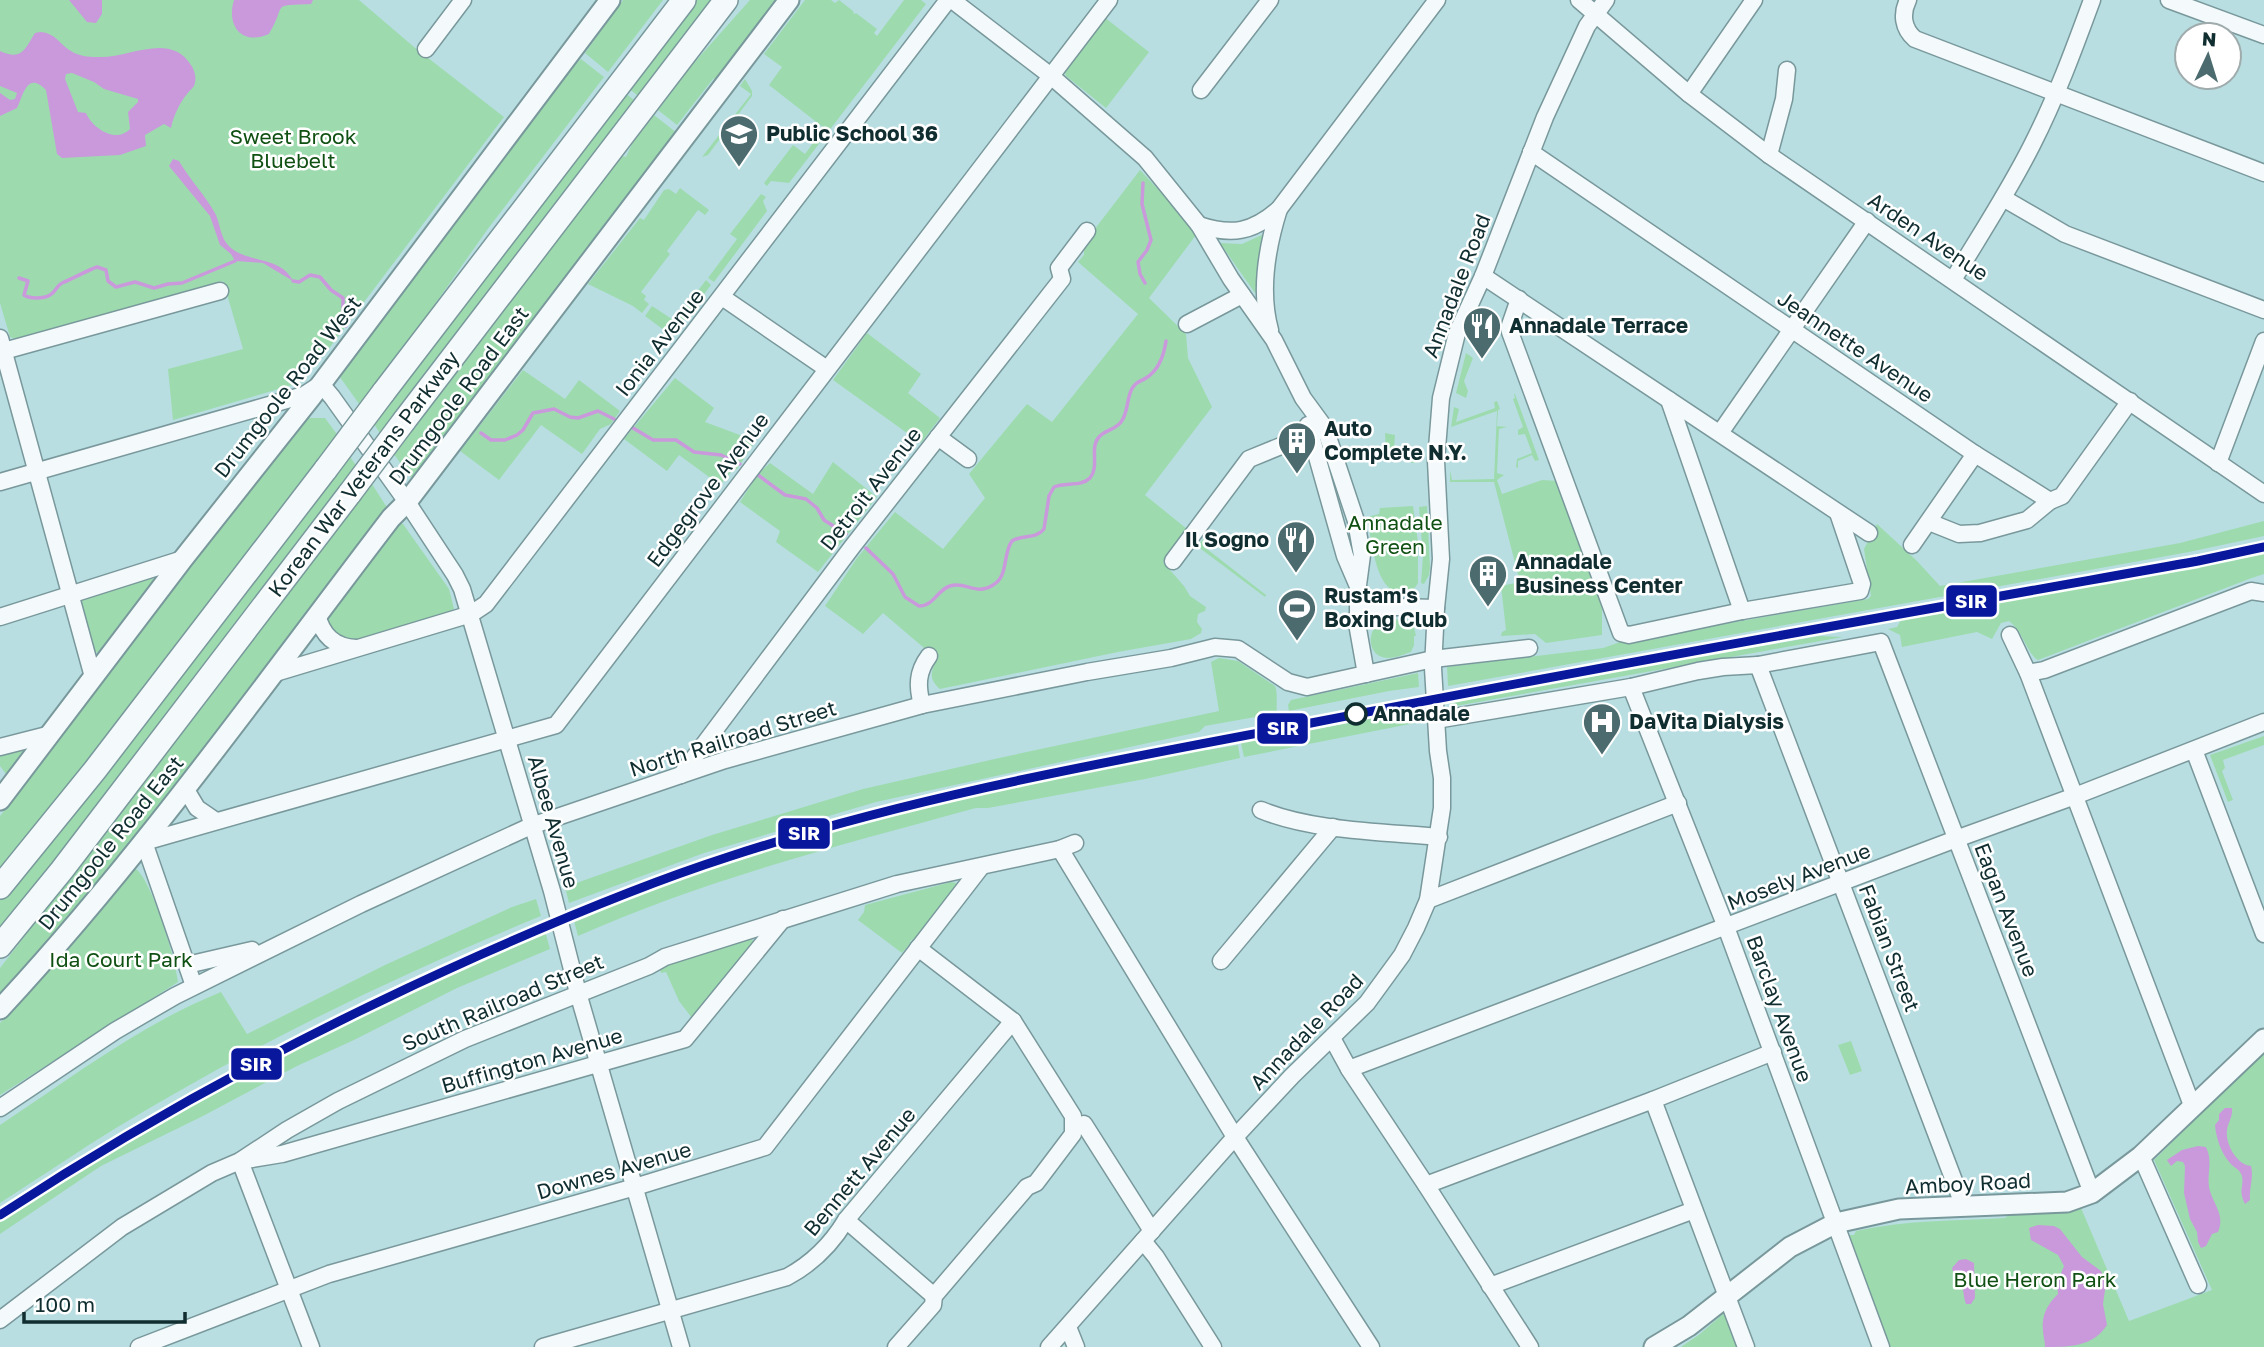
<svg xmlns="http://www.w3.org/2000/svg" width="2264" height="1347" viewBox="0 0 2264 1347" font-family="'Golos Text',sans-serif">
	<rect width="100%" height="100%" fill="#b8dee2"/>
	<!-- green -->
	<g fill="#9ddbae">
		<path d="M0,0H359L414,47L504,117L327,351L299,369L304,379L299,383L173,420L168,369L243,349L223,281L15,339L10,337L0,303Z"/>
		<path d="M623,0H663L608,72L585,53Z"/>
		<path d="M694,0H718L642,99L627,87Z"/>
		<path d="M750,0H778L718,78L713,79L677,125L658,110L693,64Z"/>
		<path d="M805,0H831L835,3L839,0L853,11L854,14L856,13L877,29L874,33L877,36L904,0H921L926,4L789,183L771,181L767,186L764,183L793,145L805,154L824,128L769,85L782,67L764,54Z"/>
		<path d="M1104,17L1149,52L1106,108L1066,76L1064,70Z"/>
		<path d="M581,59L604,77L487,230L362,408L337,373L570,69Z"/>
		<path d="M745,79L752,91V96L708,155L702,157L751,94L740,86Z"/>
		<path d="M624,92L639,104L383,438L372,421Z"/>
		<path d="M654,115L677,133L412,479L393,453L622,156L626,157L632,144Z"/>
		<path d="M1140,170L1170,202L1196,235L1149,298L1186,334L1188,358L1212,407L1145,495L1187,529L1163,562L1184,586L1190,596L1206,607L1205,611L1198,614L1197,622L1202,629L1201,633L1191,639L1118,652L940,689C928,679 931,671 937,659L883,613L863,634L825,606L857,558L895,512L943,549L985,498L969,474L1027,404L1052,422L1138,314L1078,262L1084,255V243Z"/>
		<path d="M680,188L709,210L705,215L698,210L667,251L670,254L641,292L646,296L644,300L649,304L642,313L633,306L588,284L640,218L644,220L664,190L669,189L676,194Z"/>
		<path d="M761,194L766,197L763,201L767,211L714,282L708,278L737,239L730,234Z"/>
		<path d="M1264,234L1258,260V291L1255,293L1220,243L1242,244Z"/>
		<path d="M706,280L711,285L672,336L645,316L652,306L675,321Z"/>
		<path d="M867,333L921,374L908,393L940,418L921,443L833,380Z"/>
		<path d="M1466,353L1473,358L1464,381L1468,391L1466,398L1456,393Z"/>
		<path d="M523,370L565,399L579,380L620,411L611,424L600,429L582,454L541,425L499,480L460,451Z"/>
		<path d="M675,378L714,408L705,422L740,435L753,445L737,469L731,472L720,485L679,455L667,471L624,439Z"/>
		<path d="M1514,394H1515L1539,460L1535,461L1532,455L1518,461V468L1516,467L1517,459L1532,453L1525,434L1518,435V430L1523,427L1513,399L1515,398Z"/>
		<path d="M1497,401L1500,409L1498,410L1497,426L1507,427L1499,429L1497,473L1504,475L1497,480L1502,494L1542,480L1559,481L1597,589L1602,609V635L1546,643L1535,634L1501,636L1502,632L1506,630L1501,586L1520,582L1494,482H1450V470L1452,480L1494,479L1497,411L1451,427L1454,407L1459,409L1456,422L1495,408L1494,402Z"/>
		<path d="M306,415L308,418H325L339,437L83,770L0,871V816Z"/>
		<path d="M1385,433L1395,435L1394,449L1420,448L1419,462L1411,463V451L1386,452Z"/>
		<path d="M348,454L360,471L0,935V900Z"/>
		<path d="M833,462L877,497L818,572L776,542L780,531L740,502L758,474L770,463L813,494Z"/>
		<path d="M370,481L388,509L133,843L0,998V968L208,700L319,552Z"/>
		<path d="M1413,506L1418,542V583C1414,590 1409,594 1400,593C1374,589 1372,538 1367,517L1379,514L1380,508Z"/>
		<path d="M1427,506L1430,567L1429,575L1424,584L1421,583L1423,555L1419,507Z"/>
		<path d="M2264,521V536L2189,552L1448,686L1447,667L1603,648L1620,642L1868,599L1871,596L1864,549L1877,524L1917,561L1940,586L2180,543Z"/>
		<path d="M400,523L403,524L449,589L454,609C443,618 366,641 351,640C346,640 339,637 334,636L328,623L331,611Z"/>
		<path d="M1205,537L1208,539L1203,546L1266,595L1265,597L1197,546Z"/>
		<path d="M2264,551V574L2249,579L2038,660C2027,654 2023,631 2009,621L2001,623L1992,639L1977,632L1902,647L1900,635L1888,629L1897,627L1901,620L2178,570Z"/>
		<path d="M151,577L155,581L100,654L94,651L80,600L83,595Z"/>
		<path d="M1383,619L1408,620L1413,623L1416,636H1414V645L1411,652C1405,654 1396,658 1388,658C1366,657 1366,629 1383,619Z"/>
		<path d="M1820,636L1843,637L1450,707V698L1470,696Z"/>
		<path d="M1219,658L1238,661L1275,686C1278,692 1276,705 1277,713L1205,726L1199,732L876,802L704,853L569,903L565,887L712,835L863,789L999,758L1219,711L1211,662Z"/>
		<path d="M1418,673L1419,687L1389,691L1289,711L1288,705L1291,700Z"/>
		<path d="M1410,711V713L1419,712L1420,722L1244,757L1241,743L1284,735L1286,742L1307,737L1306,731Z"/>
		<path d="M2264,736V745L2223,760L2225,768L2222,771L2233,800L2228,802L2210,755Z"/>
		<path d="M1238,745L1240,758L1145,779L988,808H976C841,845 706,879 578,936L573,917C678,875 787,839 897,811C992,787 1089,771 1184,749L1202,746L1208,750Z"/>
		<path d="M24,747L27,750L8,774H6L0,766V752Z"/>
		<path d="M136,869C152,881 176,960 178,982L0,1095V1023L105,905L132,871Z"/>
		<path d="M951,882L956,883L957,887L921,936L910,941L911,943L902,953L858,920L864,912L865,905Z"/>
		<path d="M536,899L541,916C395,976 251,1046 116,1128C77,1152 39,1178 0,1203V1125C71,1078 141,1024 221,992L247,1034L385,965L512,907Z"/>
		<path d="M545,931L550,949L457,988L354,1040L297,1066L203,1116L101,1166L0,1234V1220C73,1169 151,1126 229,1085C333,1029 438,978 545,931Z"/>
		<path d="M750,937L755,943L692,1018L679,1001L666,972L661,973L660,969L663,964Z"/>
		<path d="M1851,1041L1862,1071L1850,1075L1838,1045Z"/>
		<path d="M2264,1052V1347H1889L1849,1242L1850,1235H1854L1856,1231C1905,1220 1954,1221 2005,1218L2010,1214L2081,1208L2129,1321L2212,1290L2154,1160Z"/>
		<path d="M1724,1313L1740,1347H1681L1700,1334Z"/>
	</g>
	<!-- water -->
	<g fill="#c999dc" fill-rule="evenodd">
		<path d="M69,0H102V14L96,23L87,22Z"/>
		<path d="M234,0H313L311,4C269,6 288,2 269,34C242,46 226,26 234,0Z"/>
		<path d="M40,32C56,33 59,44 71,51C78,56 89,57 97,57C129,59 169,31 191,65C195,71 197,79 194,86C193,88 188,92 187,94C180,102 173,117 171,128L164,124L145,135L146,146L120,155L62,158L57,154L46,90C27,70 23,96 17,108L0,116V93L10,100L15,99L17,93L0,86V51C22,61 25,49 35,33ZM72,73L94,82L104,89L138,99V102L128,112L130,129C116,144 92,128 86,113L78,112L65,79L66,74Z"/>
		<path d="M173,159L179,161C190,180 206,196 216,215C220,225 221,238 228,245C245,264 281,255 293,281L263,263L235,261L231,254L220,245L210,216L169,166Z"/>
		<path d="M2225,1108H2232C2233,1117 2228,1122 2227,1130C2225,1144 2237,1165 2251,1166C2254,1177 2249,1188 2250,1200L2245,1204C2238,1189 2244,1188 2242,1176C2240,1169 2234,1168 2230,1163C2221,1153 2216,1138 2215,1125L2219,1120V1114Z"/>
		<path d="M2198,1146L2206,1147C2213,1161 2207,1173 2209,1187C2212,1203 2226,1215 2218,1232L2212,1234L2206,1246L2201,1248L2198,1242L2197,1232L2190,1219L2184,1193L2185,1166L2183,1162L2177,1161L2171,1166L2167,1160L2182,1150Z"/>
		<path d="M2038,1225L2054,1226L2060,1229L2082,1257L2101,1271L2106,1283L2103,1304L2107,1325C2093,1347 2069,1347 2045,1347C2045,1340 2043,1336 2043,1330C2041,1316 2048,1303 2058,1294L2057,1283L2064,1266L2058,1255L2031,1240L2029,1228Z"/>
		<path d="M1966,1259L1974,1263L1975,1298L1971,1304H1966C1963,1297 1964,1289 1961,1282C1957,1277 1954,1275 1952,1268L1959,1260Z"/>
	</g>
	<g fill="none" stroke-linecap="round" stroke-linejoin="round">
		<!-- stream -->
		<g stroke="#c999dc" stroke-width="3.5">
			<path d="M1143,183L1142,204L1151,240L1147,250L1138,262L1140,274L1145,283"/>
			<path d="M19,278L28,281L24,295C30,299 43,299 50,295C56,292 56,286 62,283C74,278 86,271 97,267L106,270L108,281L116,287L135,282L154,288L168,284L182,283L235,261"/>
			<path d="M293,281L299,282L310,275L320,277L331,290L343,298V319L346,326"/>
			<path d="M633,428L653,440H676L694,452L721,455L740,464"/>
			<path d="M481,433L491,440H505L517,435L523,430L533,413L554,409L570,417L578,418L598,411L614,419"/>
			<path d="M758,475L785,495L806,499L817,508L824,520L846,534"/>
			<path d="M866,548L893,574L905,597L919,606C934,606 937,590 950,586C966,581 976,596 993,585C1009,576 1002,555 1012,541C1023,534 1035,540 1044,529L1049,496L1054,487C1065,482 1081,487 1090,478C1100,466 1089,448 1099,437C1105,430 1115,430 1121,422C1129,412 1126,397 1133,387C1137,381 1142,381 1146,378C1159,370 1164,355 1166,341"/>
		</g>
		<!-- minor casing -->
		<g stroke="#79989c" stroke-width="19">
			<g id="minor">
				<path d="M952,0L1051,76L1145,158L1199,225L1231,279L1274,340L1303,398L1325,428L1356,521L1362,555L1358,585V629L1366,674"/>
				<path d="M1579,0L1689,94L1769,155L2264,494"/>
				<path d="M1908,0C1901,14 1903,29 1915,39L2264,173"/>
				<path d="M2169,0L2264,35"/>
				<path d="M426,49L463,0"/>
				<path d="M1201,90L1270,0"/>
				<path d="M1689,94L1754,0"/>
				<path d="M1531,152L1975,454L2050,501"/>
				<path d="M1769,155L1784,99L1787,70"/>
				<path d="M2003,198L2065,234L2264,310"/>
				<path d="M1199,225C1232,236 1253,232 1279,209L1437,0"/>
				<path d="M1483,276L1869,533"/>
				<path d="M1953,280C1980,235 2009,191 2032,145C2056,98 2074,49 2092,0"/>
				<path d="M722,297L827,369"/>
				<path d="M1519,299L1510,325V332L1621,633L1629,635L1742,611L1860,591L1862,584L1838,513"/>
				<path d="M1187,324L1242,295"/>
				<path d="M1270,330C1259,290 1267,247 1279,209"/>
				<path d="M0,338L93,677"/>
				<path d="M0,352L220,291"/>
				<path d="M1669,400L1742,611"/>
				<path d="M1308,425L1345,556L1357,584"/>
				<path d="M1720,433L1867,221"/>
				<path d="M938,437L968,459"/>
				<path d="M2218,463L2264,341"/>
				<path d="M0,482L304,395L321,384L332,397L407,502L455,575L462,589L552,891L578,993L681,1347"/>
				<path d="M1929,522L1959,534L1980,533L2027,520L2050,501L2062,496L2130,401"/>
				<path d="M1912,545L1975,454"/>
				<path d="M1173,561L1249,459L1325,428"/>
				<path d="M1359,606L1436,608"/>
				<path d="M317,614C322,635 334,647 356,648"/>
				<path d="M0,617L183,559"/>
				<path d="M2010,635L2028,673L2193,1108"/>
				<path d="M1758,665L1964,1207"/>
				<path d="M2028,673L2044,670L2251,591L2264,593"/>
				<path d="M272,674L471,614L486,604L948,0"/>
				<path d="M1631,687L1726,927L1881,1347"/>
				<path d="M922,705C917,686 917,672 929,656"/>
				<path d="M1436,720L1631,687L1698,671L1723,667L1758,665L1881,642L2092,1193"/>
				<path d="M0,747L51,734"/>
				<path d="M2194,750L2264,934"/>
				<path d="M681,775L852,547L1062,279L1059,268L1087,231"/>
				<path d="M185,788L197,808L216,821"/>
				<path d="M1261,810C1311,831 1384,832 1439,837"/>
				<path d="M1060,849L1235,1137L1371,1347"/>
				<path d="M1428,900L1678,803"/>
				<path d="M1221,961L1333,827"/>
				<path d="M187,965L252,950"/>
				<path d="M194,986L144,842L556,725L1109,0"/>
				<path d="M1332,1038L1349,1069L1426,1185L1530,1347"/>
				<path d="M1349,1069L1956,839L2075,796L2264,722"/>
				<path d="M1653,1100L1746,1347"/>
				<path d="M0,1108L115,1031L175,996L361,904L531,826L725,760L922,705L1087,672L1171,658L1215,647L1238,649L1288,682L1307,687L1433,659L1529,648"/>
				<path d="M1084,1124L1152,1231"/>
				<path d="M2141,1156L2198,1285"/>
				<path d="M246,1160L282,1154L685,1039L783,919"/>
				<path d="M240,1161L311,1347"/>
				<path d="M1426,1185L1653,1100L1773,1052"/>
				<path d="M846,1220L934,1296"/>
				<path d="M1143,1241L1156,1257L1213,1347"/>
				<path d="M1490,1286L1694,1210"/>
				<path d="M0,1320L122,1227L212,1173L240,1161L287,1130L338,1101L465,1039L649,966L665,957L897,884L1060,849L1075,843"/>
				<path d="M1068,1327L1076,1347"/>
				<path d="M139,1347L329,1274L635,1187L765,1147L981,867"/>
				<path d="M543,1347L787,1277C813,1263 831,1245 846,1220L1013,1021"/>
				<path d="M896,1347L933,1305L934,1296L1027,1187L1036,1183L1073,1134V1116L1013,1021L918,948"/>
				<path d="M1049,1347L1235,1137L1292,1076L1367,1003L1402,955L1416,928L1428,900L1442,808V778L1438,751L1433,668L1436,608L1441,559L1436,461L1441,398L1457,333L1483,276L1545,117L1587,26L1606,0"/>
			</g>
		</g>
		<!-- major casing -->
		<g stroke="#79989c" stroke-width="23">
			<g id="major">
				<path d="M0,800L183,559L312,396L610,0"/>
				<path d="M0,1009C142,856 264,684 391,518L407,502L789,0"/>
				<path d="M1654,1347L1689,1326L1790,1247L1836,1223L1899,1209L2067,1202L2092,1193L2141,1156L2264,1039"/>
			</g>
		</g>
		<!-- highway casing -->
		<g stroke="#79989c" stroke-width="26">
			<g id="highway">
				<path d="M383,393L684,0"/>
				<path d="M404,421L726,0"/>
				<path d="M0,887L95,770L326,469"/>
				<path d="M0,946L62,870L350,493"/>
			</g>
		</g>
		<!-- minor -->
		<use href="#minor" stroke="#f4fafb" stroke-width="16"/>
		<!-- major -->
		<use href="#major" stroke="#f4fafb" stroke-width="19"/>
		<!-- highway -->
		<use href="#highway" stroke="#f4fafb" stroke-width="23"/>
		<!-- highway-bridge casing -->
		<g stroke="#79989c" stroke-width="26" stroke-linecap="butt">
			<g id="highway-bridge">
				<path d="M326,469L383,393"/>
				<path d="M350,493L404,421"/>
			</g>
		</g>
		<!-- highway-bridge -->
		<use href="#highway-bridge" stroke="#f4fafb" stroke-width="23"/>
		<!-- metro-1 casing -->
		<g stroke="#fff" stroke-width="14">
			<path id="metro-1" d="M0,1215C153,1115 313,1029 480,955C561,919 644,884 728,857C917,795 1112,761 1306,724C1603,666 1900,614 2198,561L2264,547"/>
		</g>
		<!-- metro-1 -->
		<use href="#metro-1" stroke="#08179c" stroke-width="9"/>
	</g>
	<!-- icons -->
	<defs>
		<g id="school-pin" transform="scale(2.0125)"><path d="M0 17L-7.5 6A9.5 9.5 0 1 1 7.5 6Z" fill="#4b6b6e" stroke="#fff"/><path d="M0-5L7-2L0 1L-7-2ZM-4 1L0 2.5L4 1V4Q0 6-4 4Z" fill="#fff"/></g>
		<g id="restaurant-pin" transform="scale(2.0125)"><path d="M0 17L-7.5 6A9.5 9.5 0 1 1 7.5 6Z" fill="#4b6b6e" stroke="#fff"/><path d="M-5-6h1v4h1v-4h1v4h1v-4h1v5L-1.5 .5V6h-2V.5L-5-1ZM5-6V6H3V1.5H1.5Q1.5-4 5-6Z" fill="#fff"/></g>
		<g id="building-pin" transform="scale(2.0125)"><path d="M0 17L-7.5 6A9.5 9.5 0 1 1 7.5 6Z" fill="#4b6b6e" stroke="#fff"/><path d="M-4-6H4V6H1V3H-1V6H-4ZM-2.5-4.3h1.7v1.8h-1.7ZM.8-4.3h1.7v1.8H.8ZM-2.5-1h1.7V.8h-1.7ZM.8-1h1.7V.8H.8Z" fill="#fff"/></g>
		<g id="stadium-pin" transform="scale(2.0125)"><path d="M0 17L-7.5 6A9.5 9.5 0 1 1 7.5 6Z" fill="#4b6b6e" stroke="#fff"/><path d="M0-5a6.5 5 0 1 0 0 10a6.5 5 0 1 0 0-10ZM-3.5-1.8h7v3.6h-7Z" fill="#fff"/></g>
		<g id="hospital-pin" transform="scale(2.0125)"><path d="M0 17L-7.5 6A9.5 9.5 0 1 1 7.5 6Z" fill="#4b6b6e" stroke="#fff"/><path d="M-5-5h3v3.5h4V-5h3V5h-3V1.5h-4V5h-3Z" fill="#fff"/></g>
	</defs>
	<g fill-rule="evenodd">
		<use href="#school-pin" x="739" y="134"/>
		<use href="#restaurant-pin" x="1482" y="326"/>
		<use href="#building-pin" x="1297" y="441"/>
		<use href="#restaurant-pin" x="1296" y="540"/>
		<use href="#building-pin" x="1488" y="574"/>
		<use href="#stadium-pin" x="1297" y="608"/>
		<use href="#hospital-pin" x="1602" y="722"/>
	</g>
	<!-- markers -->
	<circle fill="#fff" stroke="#102d30" stroke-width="3.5" cx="1356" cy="714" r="10"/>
	<g text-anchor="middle" stroke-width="5" stroke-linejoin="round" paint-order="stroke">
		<!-- poi labels -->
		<g font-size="21" font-weight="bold" fill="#102d30" stroke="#fff" text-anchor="start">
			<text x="766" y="141">Public School 36</text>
			<text x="1509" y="333">Annadale Terrace</text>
			<text x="1324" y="436">Auto<tspan x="1324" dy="24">Complete N.Y.</tspan></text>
			<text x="1269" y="547" text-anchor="end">Il Sogno</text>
			<text x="1515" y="569">Annadale<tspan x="1515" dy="24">Business Center</tspan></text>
			<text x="1324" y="603">Rustam's<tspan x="1324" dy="24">Boxing Club</tspan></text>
			<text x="1629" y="729">DaVita Dialysis</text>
		</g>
		<!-- park labels -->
		<g font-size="21" fill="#105113" stroke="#fff">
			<text x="293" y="144">Sweet Brook<tspan x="293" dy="24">Bluebelt</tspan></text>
			<text x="1395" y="530">Annadale<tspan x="1395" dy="24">Green</tspan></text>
			<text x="121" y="967">Ida Court Park</text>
			<text x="2035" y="1287">Blue Heron Park</text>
		</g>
		<!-- street labels -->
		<g font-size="21" fill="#102d30" stroke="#fff">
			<text transform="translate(1928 237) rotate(34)" y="7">Arden Avenue</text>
			<text transform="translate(1457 286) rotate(-69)" y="7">Annadale Road</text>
			<text transform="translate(660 343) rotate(-52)" y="7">Ionia Avenue</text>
			<text transform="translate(1855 347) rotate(34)" y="7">Jeannette Avenue</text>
			<text transform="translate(288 387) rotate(-52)" y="7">Drumgoole Road West</text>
			<text transform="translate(459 396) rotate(-53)" y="7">Drumgoole Road East</text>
			<text transform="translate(364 474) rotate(-53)" y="7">Korean War Veterans Parkway</text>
			<text transform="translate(871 489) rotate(-52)" y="7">Detroit Avenue</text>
			<text transform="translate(708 490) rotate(-53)" y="7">Edgegrove Avenue</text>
			<text transform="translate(733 739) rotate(-17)" y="7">North Railroad Street</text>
			<text transform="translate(553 822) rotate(74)" y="7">Albee Avenue</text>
			<text transform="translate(111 843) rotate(-51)" y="7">Drumgoole Road East</text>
			<text transform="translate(1799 877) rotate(-21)" y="7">Mosely Avenue</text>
			<text transform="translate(2006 910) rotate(69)" y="7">Eagan Avenue</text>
			<text transform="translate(1889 948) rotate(69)" y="7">Fabian Street</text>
			<text transform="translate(503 1003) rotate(-23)" y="7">South Railroad Street</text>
			<text transform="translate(1779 1009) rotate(70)" y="7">Barclay Avenue</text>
			<text transform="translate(1307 1032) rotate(-46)" y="7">Annadale Road</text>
			<text transform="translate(532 1061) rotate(-16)" y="7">Buffington Avenue</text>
			<text transform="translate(614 1171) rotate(-16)" y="7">Downes Avenue</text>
			<text transform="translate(860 1172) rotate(-50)" y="7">Bennett Avenue</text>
			<text transform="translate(1968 1184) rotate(-3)" y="7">Amboy Road</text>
		</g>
		<!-- stop labels -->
		<g font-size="21" font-weight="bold" fill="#102d30" stroke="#fff" text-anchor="start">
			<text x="1373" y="721">Annadale</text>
		</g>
	</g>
	<g stroke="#fff" stroke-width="2.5">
		<rect x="1945" y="584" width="53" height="34" rx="7" fill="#08179c"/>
		<rect x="1256" y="712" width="53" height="33" rx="7" fill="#08179c"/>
		<rect x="777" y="817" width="54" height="33" rx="7" fill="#08179c"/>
		<rect x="230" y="1047" width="53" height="34" rx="7" fill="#08179c"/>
	</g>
	<g font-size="19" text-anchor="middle" font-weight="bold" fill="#fff">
		<text x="1971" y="608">SIR</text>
		<text x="1283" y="735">SIR</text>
		<text x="804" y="840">SIR</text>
		<text x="256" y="1071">SIR</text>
	</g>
	<!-- north arrow -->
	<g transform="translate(2208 56) rotate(4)"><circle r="33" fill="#ffffff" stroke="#9fabac" stroke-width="2"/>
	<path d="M0-5L12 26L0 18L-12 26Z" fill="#4b6b6e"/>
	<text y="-10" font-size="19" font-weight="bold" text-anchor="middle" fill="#102d30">N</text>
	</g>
	<!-- scale -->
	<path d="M24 1312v10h161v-10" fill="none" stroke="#102d30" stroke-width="3.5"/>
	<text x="35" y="1312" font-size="21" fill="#102d30" stroke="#ffffff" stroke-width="5" paint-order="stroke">100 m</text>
</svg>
